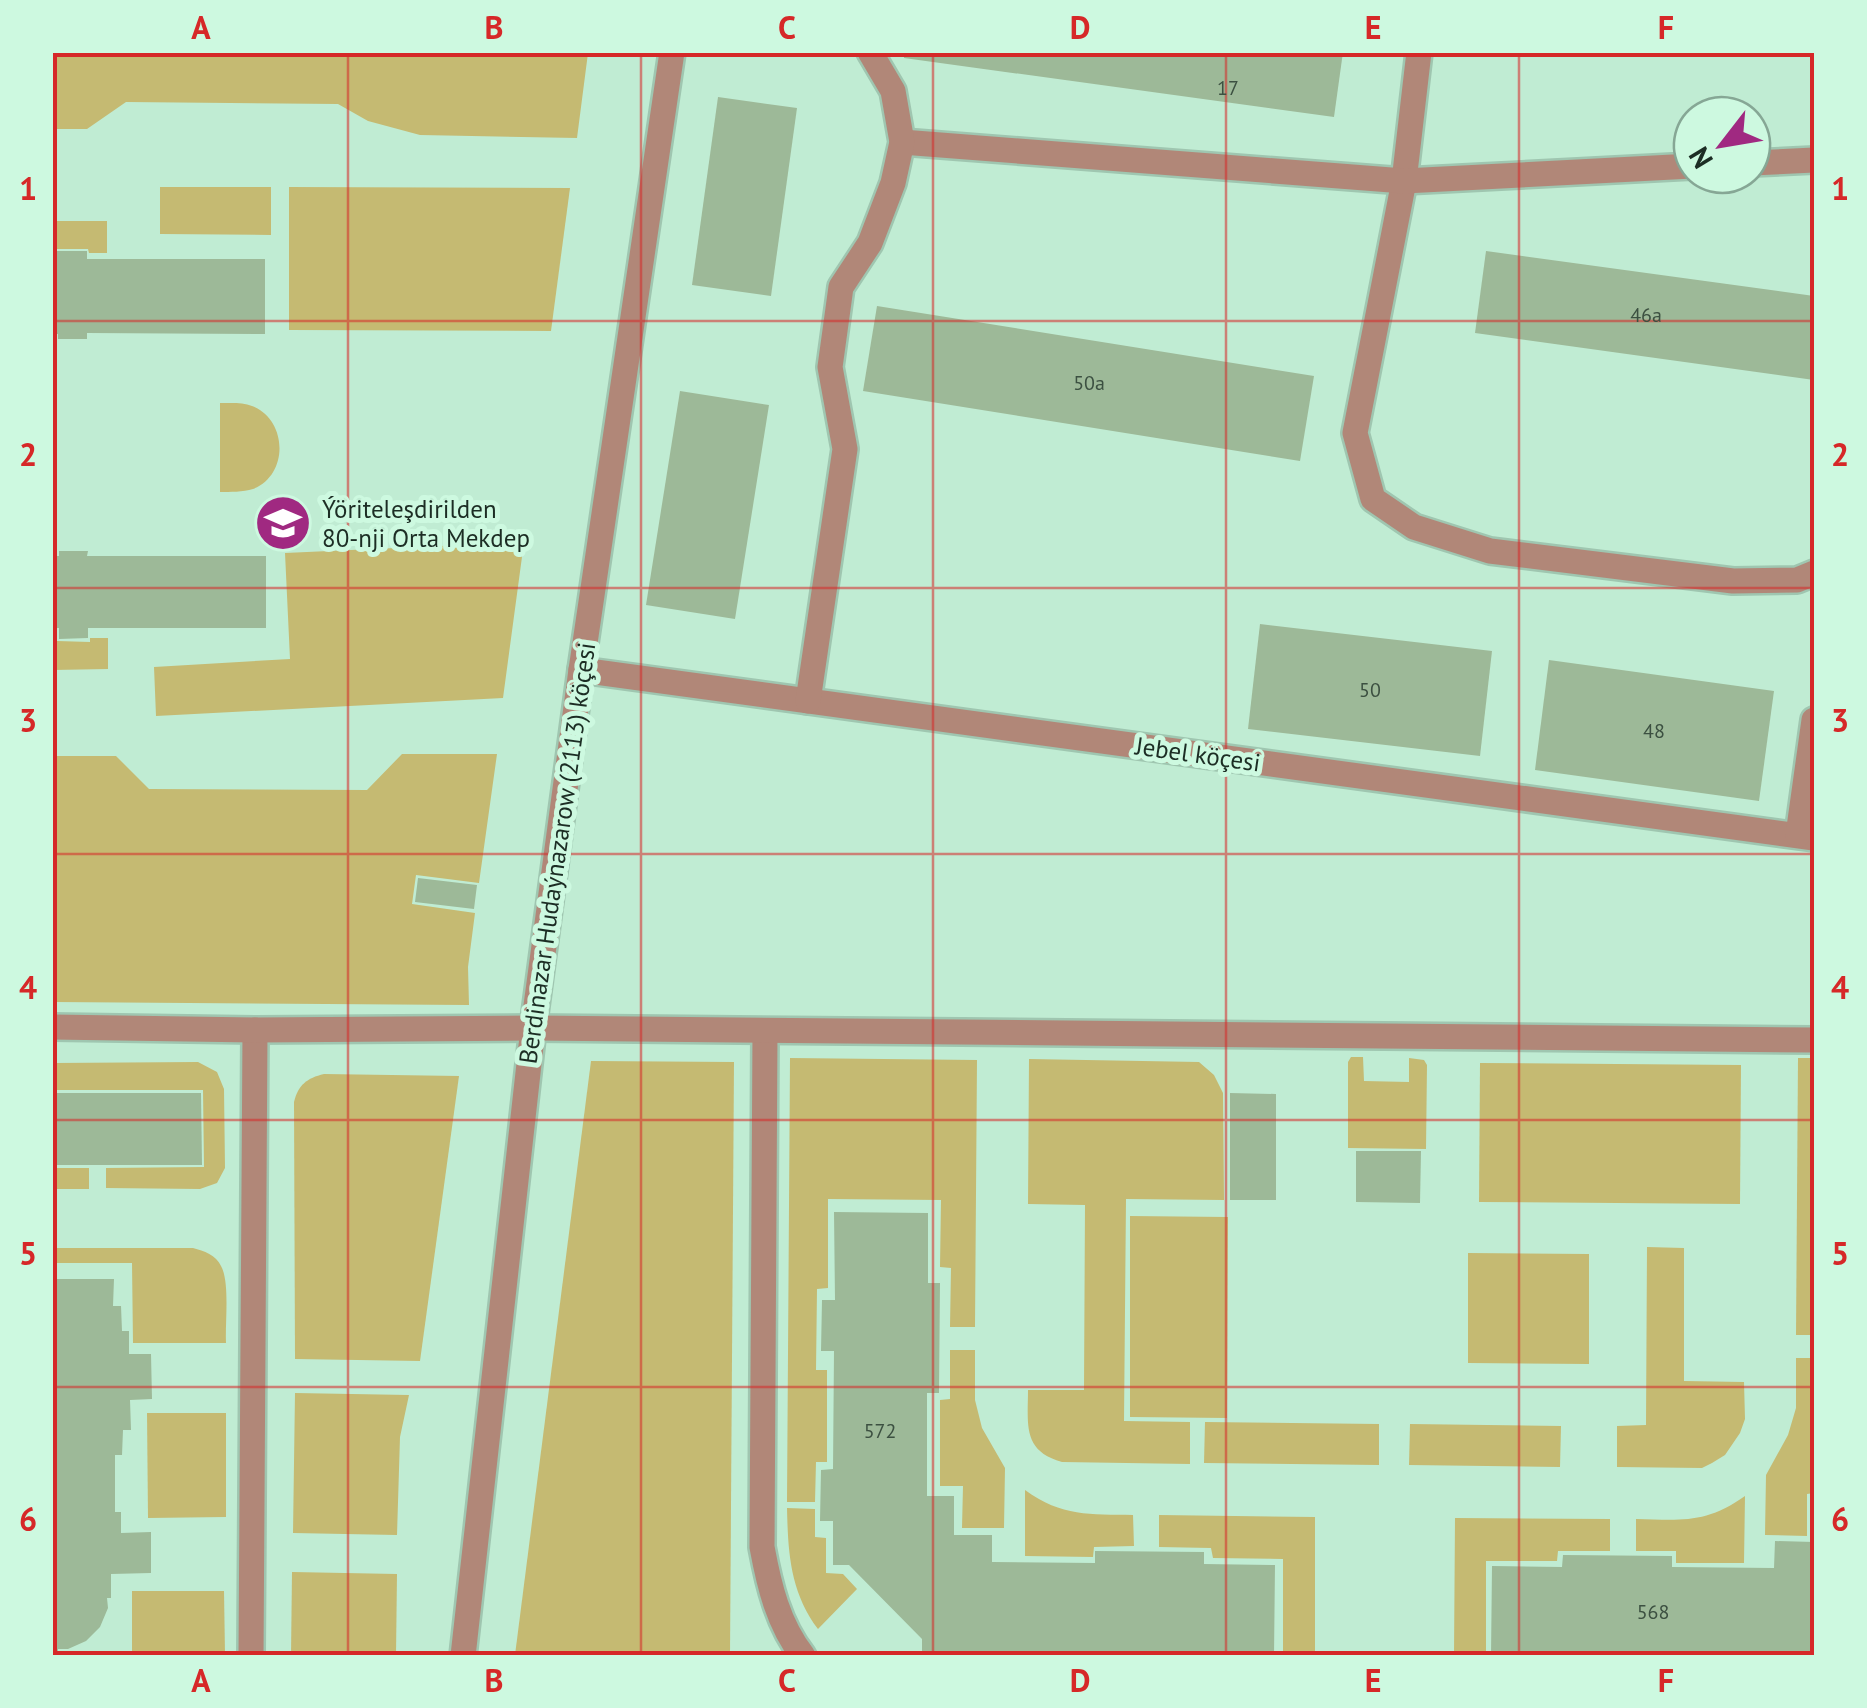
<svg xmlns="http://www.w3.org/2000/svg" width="1867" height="1708" viewBox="0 0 1867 1708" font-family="'PT Sans',sans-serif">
	<rect width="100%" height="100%" fill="#c0ecd3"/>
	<!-- green -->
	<g fill="#c5ba72">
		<path d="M52,53L53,52L588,53L577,138L420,135L368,121L338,104L126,102L87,129H53Z"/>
		<path d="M160,187H271V235L160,234Z"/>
		<path d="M289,187L570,188L551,331L289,330Z"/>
		<path d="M53,221H107V253H89L88,249H56L55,253H53Z"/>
		<path d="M220,403C230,403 243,402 252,406C288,420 289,475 253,489C243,492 230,492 220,492Z"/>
		<path d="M524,542L503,698L156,716L154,667L290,659L285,553Z"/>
		<path d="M53,638H56L57,641L90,642V638H108V669L53,670Z"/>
		<path d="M402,754H497L479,883L416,875L412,904L475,913L468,967L469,1005L53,1002V756H116L149,789L367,790Z"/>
		<path d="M1351,1057H1363L1364,1081L1409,1082V1058L1424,1060L1427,1065L1426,1149L1348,1148V1062Z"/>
		<path d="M790,1058L977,1060L975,1327H950L951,1268L940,1267L941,1200L828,1199V1288L817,1289L816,1370H827V1462H816L815,1502H787Z"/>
		<path d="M1798,1058H1814V1335H1796Z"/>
		<path d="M1029,1059L1199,1062L1214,1075L1223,1093L1224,1200L1126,1199L1124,1421L1190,1422V1464L1062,1462C1022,1451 1028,1424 1028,1390H1084L1085,1205L1028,1204Z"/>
		<path d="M591,1061L734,1062L730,1655H515Z"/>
		<path d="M198,1062L217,1072L224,1089L225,1168L217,1183L200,1189L106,1188V1168L204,1167L203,1090H53V1063Z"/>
		<path d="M1480,1063L1741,1065L1740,1204L1479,1202Z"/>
		<path d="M324,1074L459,1076L420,1361L295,1359L294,1102C298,1085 307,1078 324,1074Z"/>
		<rect x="53" y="1168" width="36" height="21"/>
		<path d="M1130,1216L1228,1217L1227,1418L1130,1417Z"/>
		<path d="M1647,1247L1684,1248V1381L1744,1382L1745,1419L1740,1433L1725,1455L1712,1463L1702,1468L1617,1467V1426L1646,1425Z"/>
		<path d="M52,1248H193C204,1251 216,1255 221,1266C230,1282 225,1323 226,1343H133L132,1263H53Z"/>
		<path d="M1468,1253L1589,1254V1364L1468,1363Z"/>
		<path d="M950,1350H975V1400L982,1428L1005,1468L1004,1528H962L963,1486H940V1400L950,1399Z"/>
		<path d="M1796,1358H1814V1493L1807,1494V1536L1765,1535L1766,1475L1788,1435L1796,1408Z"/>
		<path d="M295,1393L409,1395L400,1437L397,1535L293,1533Z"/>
		<path d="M147,1413H226V1517L148,1518Z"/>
		<path d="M1205,1422L1379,1424V1465L1204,1463Z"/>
		<path d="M1410,1424L1561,1426L1560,1467L1409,1465Z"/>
		<path d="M1025,1490C1062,1517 1090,1514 1133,1515L1134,1546L1094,1547L1093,1557L1025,1556Z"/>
		<path d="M1745,1496L1744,1563H1676V1551H1636V1519C1681,1520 1706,1524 1745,1496Z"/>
		<path d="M787,1508L815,1509V1537L826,1538V1573L843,1574L857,1589L818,1629C790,1592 788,1552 787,1508Z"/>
		<path d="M1159,1515L1315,1517V1655H1283V1559L1213,1558L1211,1548L1159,1547Z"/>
		<path d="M1455,1518L1610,1519V1551H1558L1557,1561H1486V1655H1454Z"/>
		<path d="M292,1572L397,1574L396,1655H291Z"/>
		<path d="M132,1591H224L225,1655H132Z"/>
	</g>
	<!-- building -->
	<g fill="#9db998">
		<path d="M904,52H1343L1334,117L904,58Z"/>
		<path d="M718,97L797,108L771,296L692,285Z"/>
		<path d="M57,251H87V259H265V334L87,333V339H58V334H52V259H57Z"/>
		<path d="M1486,251L1814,296V380L1475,333Z"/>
		<path d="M877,306L1314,376L1300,461L863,391Z"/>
		<path d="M680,391L769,405L735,619L646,605Z"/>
		<path d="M59,551H88L87,556H266V628H88V638L59,639V628H52V556H59Z"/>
		<path d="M1260,624L1492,651L1480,756L1248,729Z"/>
		<path d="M1549,660L1774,691L1759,801L1535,770Z"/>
		<path d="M418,878L477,885L474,909L415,902Z"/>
		<path d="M52,1093H201L202,1165H52Z"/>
		<path d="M1230,1093L1276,1094V1200H1230Z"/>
		<path d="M1356,1151H1421L1420,1203L1356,1202Z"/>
		<path d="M834,1212L928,1213V1283H940L939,1393H927V1496H954V1535H992V1562L1095,1563V1551L1204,1552V1564L1275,1565L1274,1656L922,1655V1639L849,1565H833V1521H820L821,1470L833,1469L834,1351H821L822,1300H835Z"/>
		<path d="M52,1279H114L113,1306H121L122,1331H129V1354H151L152,1399L130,1400L131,1430H123L122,1455H115V1512H121V1533L151,1532V1573L111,1574V1598H107L108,1608L100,1627L86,1641L68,1649H58V1654H52Z"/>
		<path d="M1775,1541L1814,1542V1656H1491L1492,1566L1562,1567L1563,1555L1672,1556V1567L1774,1568Z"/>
	</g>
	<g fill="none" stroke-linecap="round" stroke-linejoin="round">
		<!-- lane casing -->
		<g stroke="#9fc6b0" stroke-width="30">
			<g id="lane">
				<path d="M1419,52L1404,181L1355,433L1373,499L1414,527L1490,551L1733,581L1797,580L1814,573"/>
				<path d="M902,142L1404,181L1692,166"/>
				<path d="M1752,163L1814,160"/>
				<path d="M581,670L1814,838"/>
				<path d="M808,701L845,449L830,367L841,287L870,243L893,183L902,142L893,91L870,52"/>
				<path d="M1798,835L1814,720"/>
				<path d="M765,1031L762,1547C769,1585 778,1624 803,1656"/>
				<path d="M251,1656L255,1030"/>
			</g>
		</g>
		<!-- street casing -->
		<g stroke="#9fc6b0" stroke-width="30">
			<g id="street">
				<path d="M52,1027L255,1030L533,1028L1814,1040"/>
				<path d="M463,1656L533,1028L581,670L672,52"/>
			</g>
		</g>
		<!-- lane -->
		<use href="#lane" stroke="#b18778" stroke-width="25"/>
		<!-- street -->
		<use href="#street" stroke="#b18778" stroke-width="25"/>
	</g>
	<!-- grid -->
	<path fill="none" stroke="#d62828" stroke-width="2.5" stroke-opacity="0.55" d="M348,52V1656M641,52V1656M933,52V1656M1226,52V1656M1519,52V1656M52,321H1814M52,588H1814M52,854H1814M52,1120H1814M52,1387H1814"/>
	<!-- icons -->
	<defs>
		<g id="school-disc" transform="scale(2.875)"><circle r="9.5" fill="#a02981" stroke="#cdf9e0"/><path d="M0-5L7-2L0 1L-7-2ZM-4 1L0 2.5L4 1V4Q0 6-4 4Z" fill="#fff"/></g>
	</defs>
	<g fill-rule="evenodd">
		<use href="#school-disc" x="283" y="523"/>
	</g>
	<g text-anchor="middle" stroke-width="10" stroke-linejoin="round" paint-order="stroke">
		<!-- number labels -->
		<g font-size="20" fill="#3c5041">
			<text x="1228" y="95">17</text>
			<text x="1646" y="322">46a</text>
			<text x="1089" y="390">50a</text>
			<text x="1370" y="697">50</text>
			<text x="1654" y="738">48</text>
			<text x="880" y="1438">572</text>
			<text x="1653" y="1619">568</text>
		</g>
		<!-- poi labels -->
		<g font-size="25" fill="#1c2d24" stroke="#cdf9e0" text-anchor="start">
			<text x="322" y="518">Ýöriteleşdirilden<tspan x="322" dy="29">80-nji Orta Mekdep</tspan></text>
		</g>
		<!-- street labels -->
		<g font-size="25" fill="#1c2d24" stroke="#cdf9e0">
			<text transform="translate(1198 754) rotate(8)" y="9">Jebel köçesi</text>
			<text transform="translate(557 853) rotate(-82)" y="9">Berdinazar Hudaýnazarow (2113) köçesi</text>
		</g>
	</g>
	<!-- border -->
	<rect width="1867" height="1708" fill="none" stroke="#cdf9e0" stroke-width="110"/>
	<!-- north arrow -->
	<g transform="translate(1722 145) rotate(239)"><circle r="48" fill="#cdf9e0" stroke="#86a795" stroke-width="2.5"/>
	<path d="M0-8L18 38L0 25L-18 38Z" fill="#a02981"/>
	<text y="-15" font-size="28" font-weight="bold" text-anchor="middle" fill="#1c2d24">N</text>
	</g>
	<rect x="55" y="55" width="1757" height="1598" fill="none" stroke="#d62828" stroke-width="4"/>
	<g font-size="32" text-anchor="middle" font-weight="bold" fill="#d62828">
		<text x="201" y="39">A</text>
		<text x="494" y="39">B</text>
		<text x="787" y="39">C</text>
		<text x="1080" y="39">D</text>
		<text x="1373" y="39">E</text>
		<text x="1666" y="39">F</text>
		<text x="28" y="200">1</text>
		<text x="1840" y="200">1</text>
		<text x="28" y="466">2</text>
		<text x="1840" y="466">2</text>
		<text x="28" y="732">3</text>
		<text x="1840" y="732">3</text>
		<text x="28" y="999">4</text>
		<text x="1840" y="999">4</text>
		<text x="28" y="1265">5</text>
		<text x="1840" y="1265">5</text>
		<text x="28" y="1531">6</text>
		<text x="1840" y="1531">6</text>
		<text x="201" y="1692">A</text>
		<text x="494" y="1692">B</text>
		<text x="787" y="1692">C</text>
		<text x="1080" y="1692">D</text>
		<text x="1373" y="1692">E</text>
		<text x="1666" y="1692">F</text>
	</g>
</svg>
